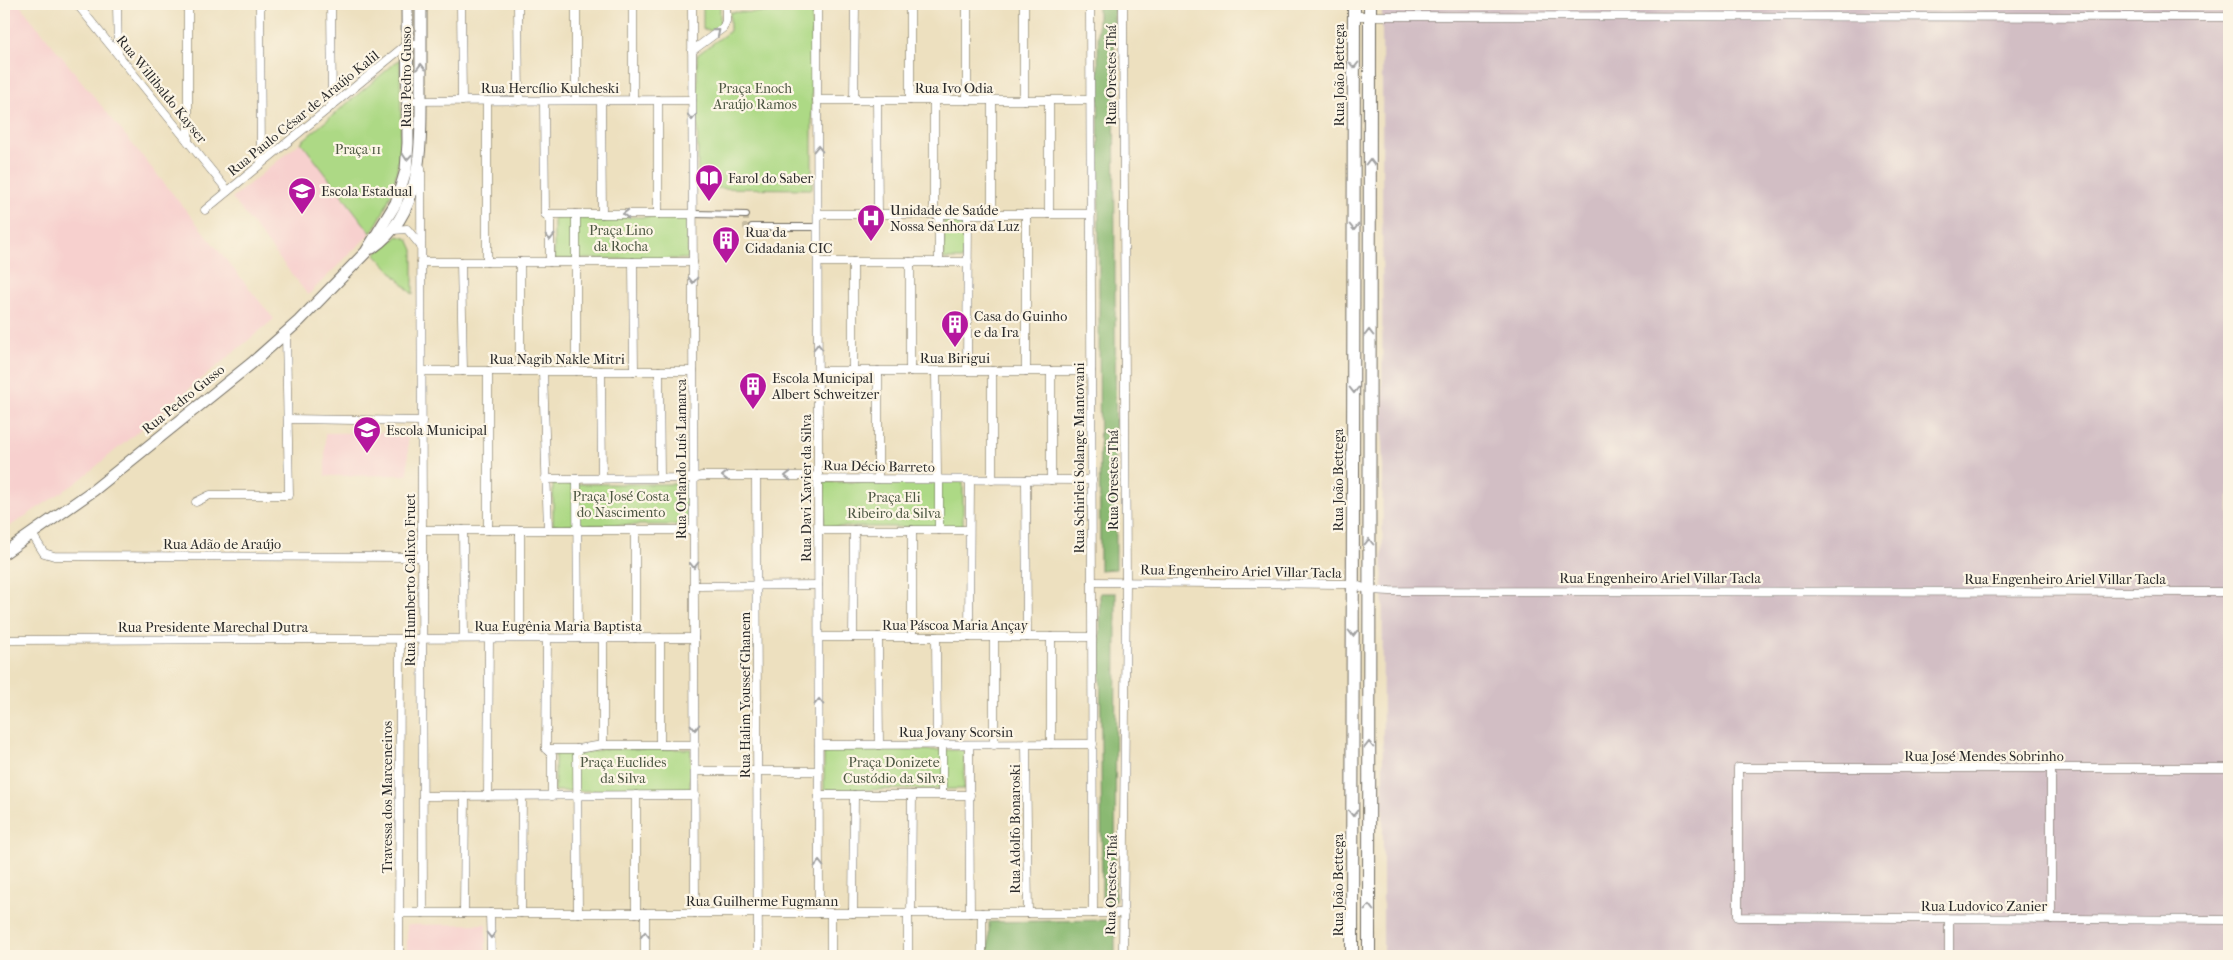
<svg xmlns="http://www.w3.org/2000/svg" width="2233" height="960" viewBox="0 0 2233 960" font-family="'IM FELL French Canon',serif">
	<rect width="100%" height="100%" fill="#fcf5e5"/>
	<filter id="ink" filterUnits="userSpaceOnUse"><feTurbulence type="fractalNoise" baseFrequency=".02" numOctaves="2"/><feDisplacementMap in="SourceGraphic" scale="10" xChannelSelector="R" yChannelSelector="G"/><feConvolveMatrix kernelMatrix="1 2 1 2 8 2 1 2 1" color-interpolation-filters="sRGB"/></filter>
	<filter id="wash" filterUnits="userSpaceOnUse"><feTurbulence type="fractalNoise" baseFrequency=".0096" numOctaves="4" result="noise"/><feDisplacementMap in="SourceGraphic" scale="20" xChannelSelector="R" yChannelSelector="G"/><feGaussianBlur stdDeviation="1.12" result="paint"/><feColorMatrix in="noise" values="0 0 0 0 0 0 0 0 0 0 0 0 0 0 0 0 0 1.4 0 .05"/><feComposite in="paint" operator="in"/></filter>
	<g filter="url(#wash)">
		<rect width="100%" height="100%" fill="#ede0bf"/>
		<!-- built -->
		<g fill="#f7d0ce">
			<path d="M4,4H19L274,319L76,483L4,530Z"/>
			<path d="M301,142L371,233L308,295L232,198Z"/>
			<path d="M408,432V475L325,476V433Z"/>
			<path d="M486,924V956H407V925Z"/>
		</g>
		<!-- industrial -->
		<path fill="#d2bec4" d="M1382,4H2229V956H1383Z"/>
		<!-- green -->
		<g fill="#add985" stroke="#6c8258">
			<path d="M703,4H720V24L713,31L703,29Z"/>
			<path d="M788,4H812V189L698,188L697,55L730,31V12L788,13Z"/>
			<path d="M400,59C400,123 409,178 371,233L301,142Z"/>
			<rect x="554" y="217" width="134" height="42"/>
			<rect x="944" y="217" width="19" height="42"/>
			<path d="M398,236L408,239L413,250V295L375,254Z"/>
			<rect x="824" y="482" width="139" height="45"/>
			<rect x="553" y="484" width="136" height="41"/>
			<path d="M604,749H691L690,790L555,791V753H582Z"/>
			<path d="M824,750H964V789L824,790Z"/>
		</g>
		<!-- forest -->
		<g fill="#8ab972" stroke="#5a724e">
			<path d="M1098,4H1114L1116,569L1100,570Z"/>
			<path d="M1100,593H1116L1115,901H1102Z"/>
			<path d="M1115,920V956H989V922Z"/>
		</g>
	</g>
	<g filter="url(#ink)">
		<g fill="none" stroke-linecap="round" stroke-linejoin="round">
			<!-- pedestrian-tunnel -->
			<path stroke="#c6bca1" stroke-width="6" stroke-dasharray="6 3" stroke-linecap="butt" d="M746,215V227H752"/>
			<!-- pedestrian casing -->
			<g stroke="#6f6a5f" stroke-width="8">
				<g id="pedestrian">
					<path d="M693,214L746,215"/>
					<path d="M752,227H818"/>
				</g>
			</g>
			<!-- minor casing -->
			<g stroke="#6f6a5f" stroke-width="9">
				<g id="minor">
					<path d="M77,4L228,191"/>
					<path d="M117,4L118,54"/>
					<path d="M260,4L261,164"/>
					<path d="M331,4L332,106"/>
					<path d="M461,4L462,101"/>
					<path d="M518,4L519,101"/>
					<path d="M576,4V100"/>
					<path d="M692,4L695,913"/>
					<path d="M817,4L819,913"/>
					<path d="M1090,4L1093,913"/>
					<path d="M1354,16L2229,17"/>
					<path d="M692,51L723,28L726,21V4"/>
					<path d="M601,100L602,214"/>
					<path d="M633,100V4"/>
					<path d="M817,100H1090"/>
					<path d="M854,100L855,4"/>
					<path d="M877,100L878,214"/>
					<path d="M910,100V4"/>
					<path d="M967,100V4"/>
					<path d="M1024,100V4"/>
					<path d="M408,101L692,100"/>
					<path d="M487,101V262"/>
					<path d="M544,101L545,214L550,219V262"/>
					<path d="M188,141V4"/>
					<path d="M421,168L423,913"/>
					<path d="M205,210L407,44H421"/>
					<path d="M545,214H693"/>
					<path d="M576,214V371"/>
					<path d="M658,214V100"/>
					<path d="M818,214H1091"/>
					<path d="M934,214V100"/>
					<path d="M939,214V262"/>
					<path d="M992,214V100"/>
					<path d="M1049,214V100"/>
					<path d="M393,230L407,229L420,245"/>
					<path d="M421,262H693"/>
					<path d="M461,262L463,371"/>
					<path d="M633,262L634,371"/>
					<path d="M818,262H968"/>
					<path d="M422,371H693"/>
					<path d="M488,371V530"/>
					<path d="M520,371V262"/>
					<path d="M543,371L548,530"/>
					<path d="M601,371L602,479"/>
					<path d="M659,371L660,478"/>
					<path d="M818,371H1091"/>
					<path d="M853,371V262"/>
					<path d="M910,371V262"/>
					<path d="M936,371L937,479"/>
					<path d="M967,371L968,214"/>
					<path d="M992,371V480"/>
					<path d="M1026,371V214"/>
					<path d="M288,419L422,421"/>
					<path d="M756,476L758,956"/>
					<path d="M545,479L694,478L701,476H812L818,479L1092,480"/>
					<path d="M577,479L578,638"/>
					<path d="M878,479V371"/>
					<path d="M1026,480L1027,637"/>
					<path d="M1051,480V371"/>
					<path d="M196,502L210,495H289L286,333"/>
					<path d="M422,530H694"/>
					<path d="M463,530L464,638"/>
					<path d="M818,530H969"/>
					<path d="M939,530V479"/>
					<path d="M32,534L44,553L54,556L422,557"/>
					<path d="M1092,582L1343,584H1353L1369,590L1390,591L2229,592"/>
					<path d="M694,586L818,585"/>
					<path d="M819,637H1092"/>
					<path d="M853,637L854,530"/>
					<path d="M878,637L879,745"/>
					<path d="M912,637V530"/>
					<path d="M936,637L937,745"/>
					<path d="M969,637L970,480"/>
					<path d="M520,638V530"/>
					<path d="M547,638L546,749L552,755V796"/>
					<path d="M603,638V745"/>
					<path d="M635,638V530"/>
					<path d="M660,638V745"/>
					<path d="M4,640L694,638"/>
					<path d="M1026,744L1028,913"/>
					<path d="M1051,744V637"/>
					<path d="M819,745L1093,744"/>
					<path d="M942,745V795"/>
					<path d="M969,745L970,913"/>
					<path d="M994,745V637"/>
					<path d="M546,749H577L603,745H695"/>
					<path d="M577,749L578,913"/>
					<path d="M2229,768H1738V917L2229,920"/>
					<path d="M695,771H819"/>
					<path d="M819,795H970"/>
					<path d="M423,796L695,795"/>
					<path d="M488,796L489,638"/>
					<path d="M399,913H1124"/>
					<path d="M464,913L465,796"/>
					<path d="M490,913L491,956"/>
					<path d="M521,913L522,796"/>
					<path d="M636,913V795"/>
					<path d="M645,913V956"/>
					<path d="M831,913V956"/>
					<path d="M853,913L854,795"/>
					<path d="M908,913V956"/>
					<path d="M911,913L912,795"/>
					<path d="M982,913V956"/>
					<path d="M1949,919V956"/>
					<path d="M2051,919V768"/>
					<path d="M399,956L400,639"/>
					<path d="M1123,956L1126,582L1123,4"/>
				</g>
			</g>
			<!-- secondary casing -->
			<g stroke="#6f6a5f" stroke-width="13">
				<g id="secondary">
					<path d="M372,248C424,213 421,143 421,88C421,60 421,32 421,4"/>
					<path d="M4,553L94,490L252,363L299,321L366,252L396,203L406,170L408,143L407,4"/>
				</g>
			</g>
			<!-- primary casing -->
			<g stroke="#6f6a5f" stroke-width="14">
				<g id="primary">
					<path d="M1352,956L1354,4"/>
					<path d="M1369,956L1370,4"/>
				</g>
			</g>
			<!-- pedestrian -->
			<use href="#pedestrian" stroke="#fff" stroke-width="6"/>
			<!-- minor -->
			<use href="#minor" stroke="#fff" stroke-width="8"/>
			<!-- secondary -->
			<use href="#secondary" stroke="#fff" stroke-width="11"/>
			<!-- primary -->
			<use href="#primary" stroke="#fff" stroke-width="12"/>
		</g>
		<!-- one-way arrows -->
		<defs><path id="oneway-chevron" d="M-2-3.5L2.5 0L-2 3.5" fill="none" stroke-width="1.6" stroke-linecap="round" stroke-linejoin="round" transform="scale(1.25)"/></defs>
		<g stroke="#a0a0a0">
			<use href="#oneway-chevron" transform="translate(717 32) rotate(-40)"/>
			<use href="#oneway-chevron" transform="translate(1354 65) rotate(90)"/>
			<use href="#oneway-chevron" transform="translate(421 67) rotate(-90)"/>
			<use href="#oneway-chevron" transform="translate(692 117) rotate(90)"/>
			<use href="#oneway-chevron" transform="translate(818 149) rotate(-90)"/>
			<use href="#oneway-chevron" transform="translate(407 157) rotate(94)"/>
			<use href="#oneway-chevron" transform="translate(1370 162) rotate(-90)"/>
			<use href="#oneway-chevron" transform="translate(626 214) rotate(-180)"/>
			<use href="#oneway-chevron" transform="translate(1354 227) rotate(90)"/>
			<use href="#oneway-chevron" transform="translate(550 237) rotate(90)"/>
			<use href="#oneway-chevron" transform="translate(693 280) rotate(90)"/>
			<use href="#oneway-chevron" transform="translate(1369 333) rotate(-90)"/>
			<use href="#oneway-chevron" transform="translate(818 347) rotate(-90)"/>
			<use href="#oneway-chevron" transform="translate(1354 390) rotate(90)"/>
			<use href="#oneway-chevron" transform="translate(725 476) rotate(-180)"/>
			<use href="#oneway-chevron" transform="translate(788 476) rotate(-180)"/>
			<use href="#oneway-chevron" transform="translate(1369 542) rotate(-90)"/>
			<use href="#oneway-chevron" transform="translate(694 565) rotate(90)"/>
			<use href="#oneway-chevron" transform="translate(1353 633) rotate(90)"/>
			<use href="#oneway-chevron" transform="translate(819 702) rotate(-90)"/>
			<use href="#oneway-chevron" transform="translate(695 727) rotate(90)"/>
			<use href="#oneway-chevron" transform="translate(1369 745) rotate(-90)"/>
			<use href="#oneway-chevron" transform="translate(1353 813) rotate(90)"/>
			<use href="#oneway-chevron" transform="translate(819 864) rotate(-90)"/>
			<use href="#oneway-chevron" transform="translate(1369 908) rotate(-90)"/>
			<use href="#oneway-chevron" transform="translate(491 935) rotate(90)"/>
			<use href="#oneway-chevron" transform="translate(645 935) rotate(-90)"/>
		</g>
	</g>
	<!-- icons -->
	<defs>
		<g id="library-pin" transform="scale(1.4375)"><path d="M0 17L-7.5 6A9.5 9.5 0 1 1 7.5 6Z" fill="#b5179e" stroke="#fcf5e5"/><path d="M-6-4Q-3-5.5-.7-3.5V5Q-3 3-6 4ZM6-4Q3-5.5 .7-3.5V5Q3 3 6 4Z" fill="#fff"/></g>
		<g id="school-pin" transform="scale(1.4375)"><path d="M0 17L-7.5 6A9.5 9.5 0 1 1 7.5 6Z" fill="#b5179e" stroke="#fcf5e5"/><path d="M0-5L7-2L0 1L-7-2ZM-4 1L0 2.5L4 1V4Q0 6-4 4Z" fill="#fff"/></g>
		<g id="hospital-pin" transform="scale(1.4375)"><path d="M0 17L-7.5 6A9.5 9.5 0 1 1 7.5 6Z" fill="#b5179e" stroke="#fcf5e5"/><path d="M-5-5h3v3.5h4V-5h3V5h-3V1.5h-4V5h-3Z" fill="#fff"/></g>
		<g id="building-pin" transform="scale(1.4375)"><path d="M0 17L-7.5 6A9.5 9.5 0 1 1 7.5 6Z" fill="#b5179e" stroke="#fcf5e5"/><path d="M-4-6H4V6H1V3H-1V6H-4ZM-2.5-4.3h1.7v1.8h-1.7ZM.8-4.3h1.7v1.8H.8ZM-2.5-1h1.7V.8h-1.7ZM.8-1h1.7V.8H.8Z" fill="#fff"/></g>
	</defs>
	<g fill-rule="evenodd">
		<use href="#library-pin" x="709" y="178"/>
		<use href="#school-pin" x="302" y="191"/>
		<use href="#hospital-pin" x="871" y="218"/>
		<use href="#building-pin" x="726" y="240"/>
		<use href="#building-pin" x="955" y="324"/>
		<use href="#building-pin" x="753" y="386"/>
		<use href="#school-pin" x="367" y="430"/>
	</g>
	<g text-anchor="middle" stroke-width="4.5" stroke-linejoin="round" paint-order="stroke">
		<!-- street labels -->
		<g font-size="14" fill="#2b2b2b" stroke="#fcf5e5">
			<text transform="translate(1111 75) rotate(-90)" y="5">Rua Orestes Thá</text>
			<text transform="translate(1339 75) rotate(-90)" y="5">Rua João Bettega</text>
			<text transform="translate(406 77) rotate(-90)" y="5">Rua Pedro Gusso</text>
			<text x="550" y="93">Rua Hercílio Kulcheski</text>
			<text x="954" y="93">Rua Ivo Odia</text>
			<text transform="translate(162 89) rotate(51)" y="5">Rua Willibaldo Kayser</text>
			<text transform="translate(303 113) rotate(-39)" y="5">Rua Paulo César de Araújo Kalil</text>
			<text x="955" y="363">Rua Birigui</text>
			<text x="557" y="364">Rua Nagib Nakle Mitri</text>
			<text transform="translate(183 399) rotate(-39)" y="5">Rua Pedro Gusso</text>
			<text transform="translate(1079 458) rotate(-90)" y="5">Rua Schirlei Solange Mantovani</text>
			<text transform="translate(681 459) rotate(-90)" y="5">Rua Orlando Luís Lamarca</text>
			<text transform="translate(879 466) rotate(1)" y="5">Rua Décio Barreto</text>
			<text transform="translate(1113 480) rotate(-90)" y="5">Rua Orestes Thá</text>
			<text transform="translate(1338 480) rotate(-90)" y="5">Rua João Bettega</text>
			<text transform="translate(806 488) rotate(-90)" y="5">Rua Davi Xavier da Silva</text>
			<text x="222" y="549">Rua Adão de Araújo</text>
			<text transform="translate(1241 571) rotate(1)" y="5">Rua Engenheiro Ariel Villar Tacla</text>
			<text x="1660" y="583">Rua Engenheiro Ariel Villar Tacla</text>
			<text x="2065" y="584">Rua Engenheiro Ariel Villar Tacla</text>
			<text transform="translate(410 580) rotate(-90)" y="5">Rua Humberto Calixto Fruet</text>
			<text x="955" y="630">Rua Páscoa Maria Ançay</text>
			<text x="558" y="631">Rua Eugênia Maria Baptista</text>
			<text x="213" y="632">Rua Presidente Marechal Dutra</text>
			<text transform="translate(745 695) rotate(-90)" y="5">Rua Halim Youssef Ghanem</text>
			<text x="956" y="737">Rua Jovany Scorsin</text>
			<text x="1984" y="761">Rua José Mendes Sobrinho</text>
			<text transform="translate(387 797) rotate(-90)" y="5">Travessa dos Marceneiros</text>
			<text transform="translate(1015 829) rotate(-90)" y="5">Rua Adolfo Bonaroski</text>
			<text transform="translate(1111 885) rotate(-89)" y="5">Rua Orestes Thá</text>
			<text transform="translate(1338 885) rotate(-90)" y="5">Rua João Bettega</text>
			<text x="762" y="906">Rua Guilherme Fugmann</text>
			<text x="1984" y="911">Rua Ludovico Zanier</text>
		</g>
		<!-- park labels -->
		<g font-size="14" fill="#4c5642" stroke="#fcf5e5">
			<text x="755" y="93">Praça Enoch<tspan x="755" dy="16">Araújo Ramos</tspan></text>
			<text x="358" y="154">Praça 11</text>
			<text x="621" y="235">Praça Lino<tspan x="621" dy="16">da Rocha</tspan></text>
			<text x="621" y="501">Praça José Costa<tspan x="621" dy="16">do Nascimento</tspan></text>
			<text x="894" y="502">Praça Eli<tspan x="894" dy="16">Ribeiro da Silva</tspan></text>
			<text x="623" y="767">Praça Euclides<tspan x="623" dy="16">da Silva</tspan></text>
			<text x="894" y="767">Praça Donizete<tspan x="894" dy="16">Custódio da Silva</tspan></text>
		</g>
		<!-- poi labels -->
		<g font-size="14" fill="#2b2b2b" stroke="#fcf5e5" text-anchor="start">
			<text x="728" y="183">Farol do Saber</text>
			<text x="321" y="196">Escola Estadual</text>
			<text x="890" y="215">Unidade de Saúde<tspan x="890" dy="16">Nossa Senhora da Luz</tspan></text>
			<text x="745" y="237">Rua da<tspan x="745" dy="16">Cidadania CIC</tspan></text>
			<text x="974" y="321">Casa do Guinho<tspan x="974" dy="16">e da Ira</tspan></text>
			<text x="772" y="383">Escola Municipal<tspan x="772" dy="16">Albert Schweitzer</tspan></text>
			<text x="386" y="435">Escola Municipal</text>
		</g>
	</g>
	<!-- margin -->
	<rect width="2233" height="960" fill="none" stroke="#fcf5e5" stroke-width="20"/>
</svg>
